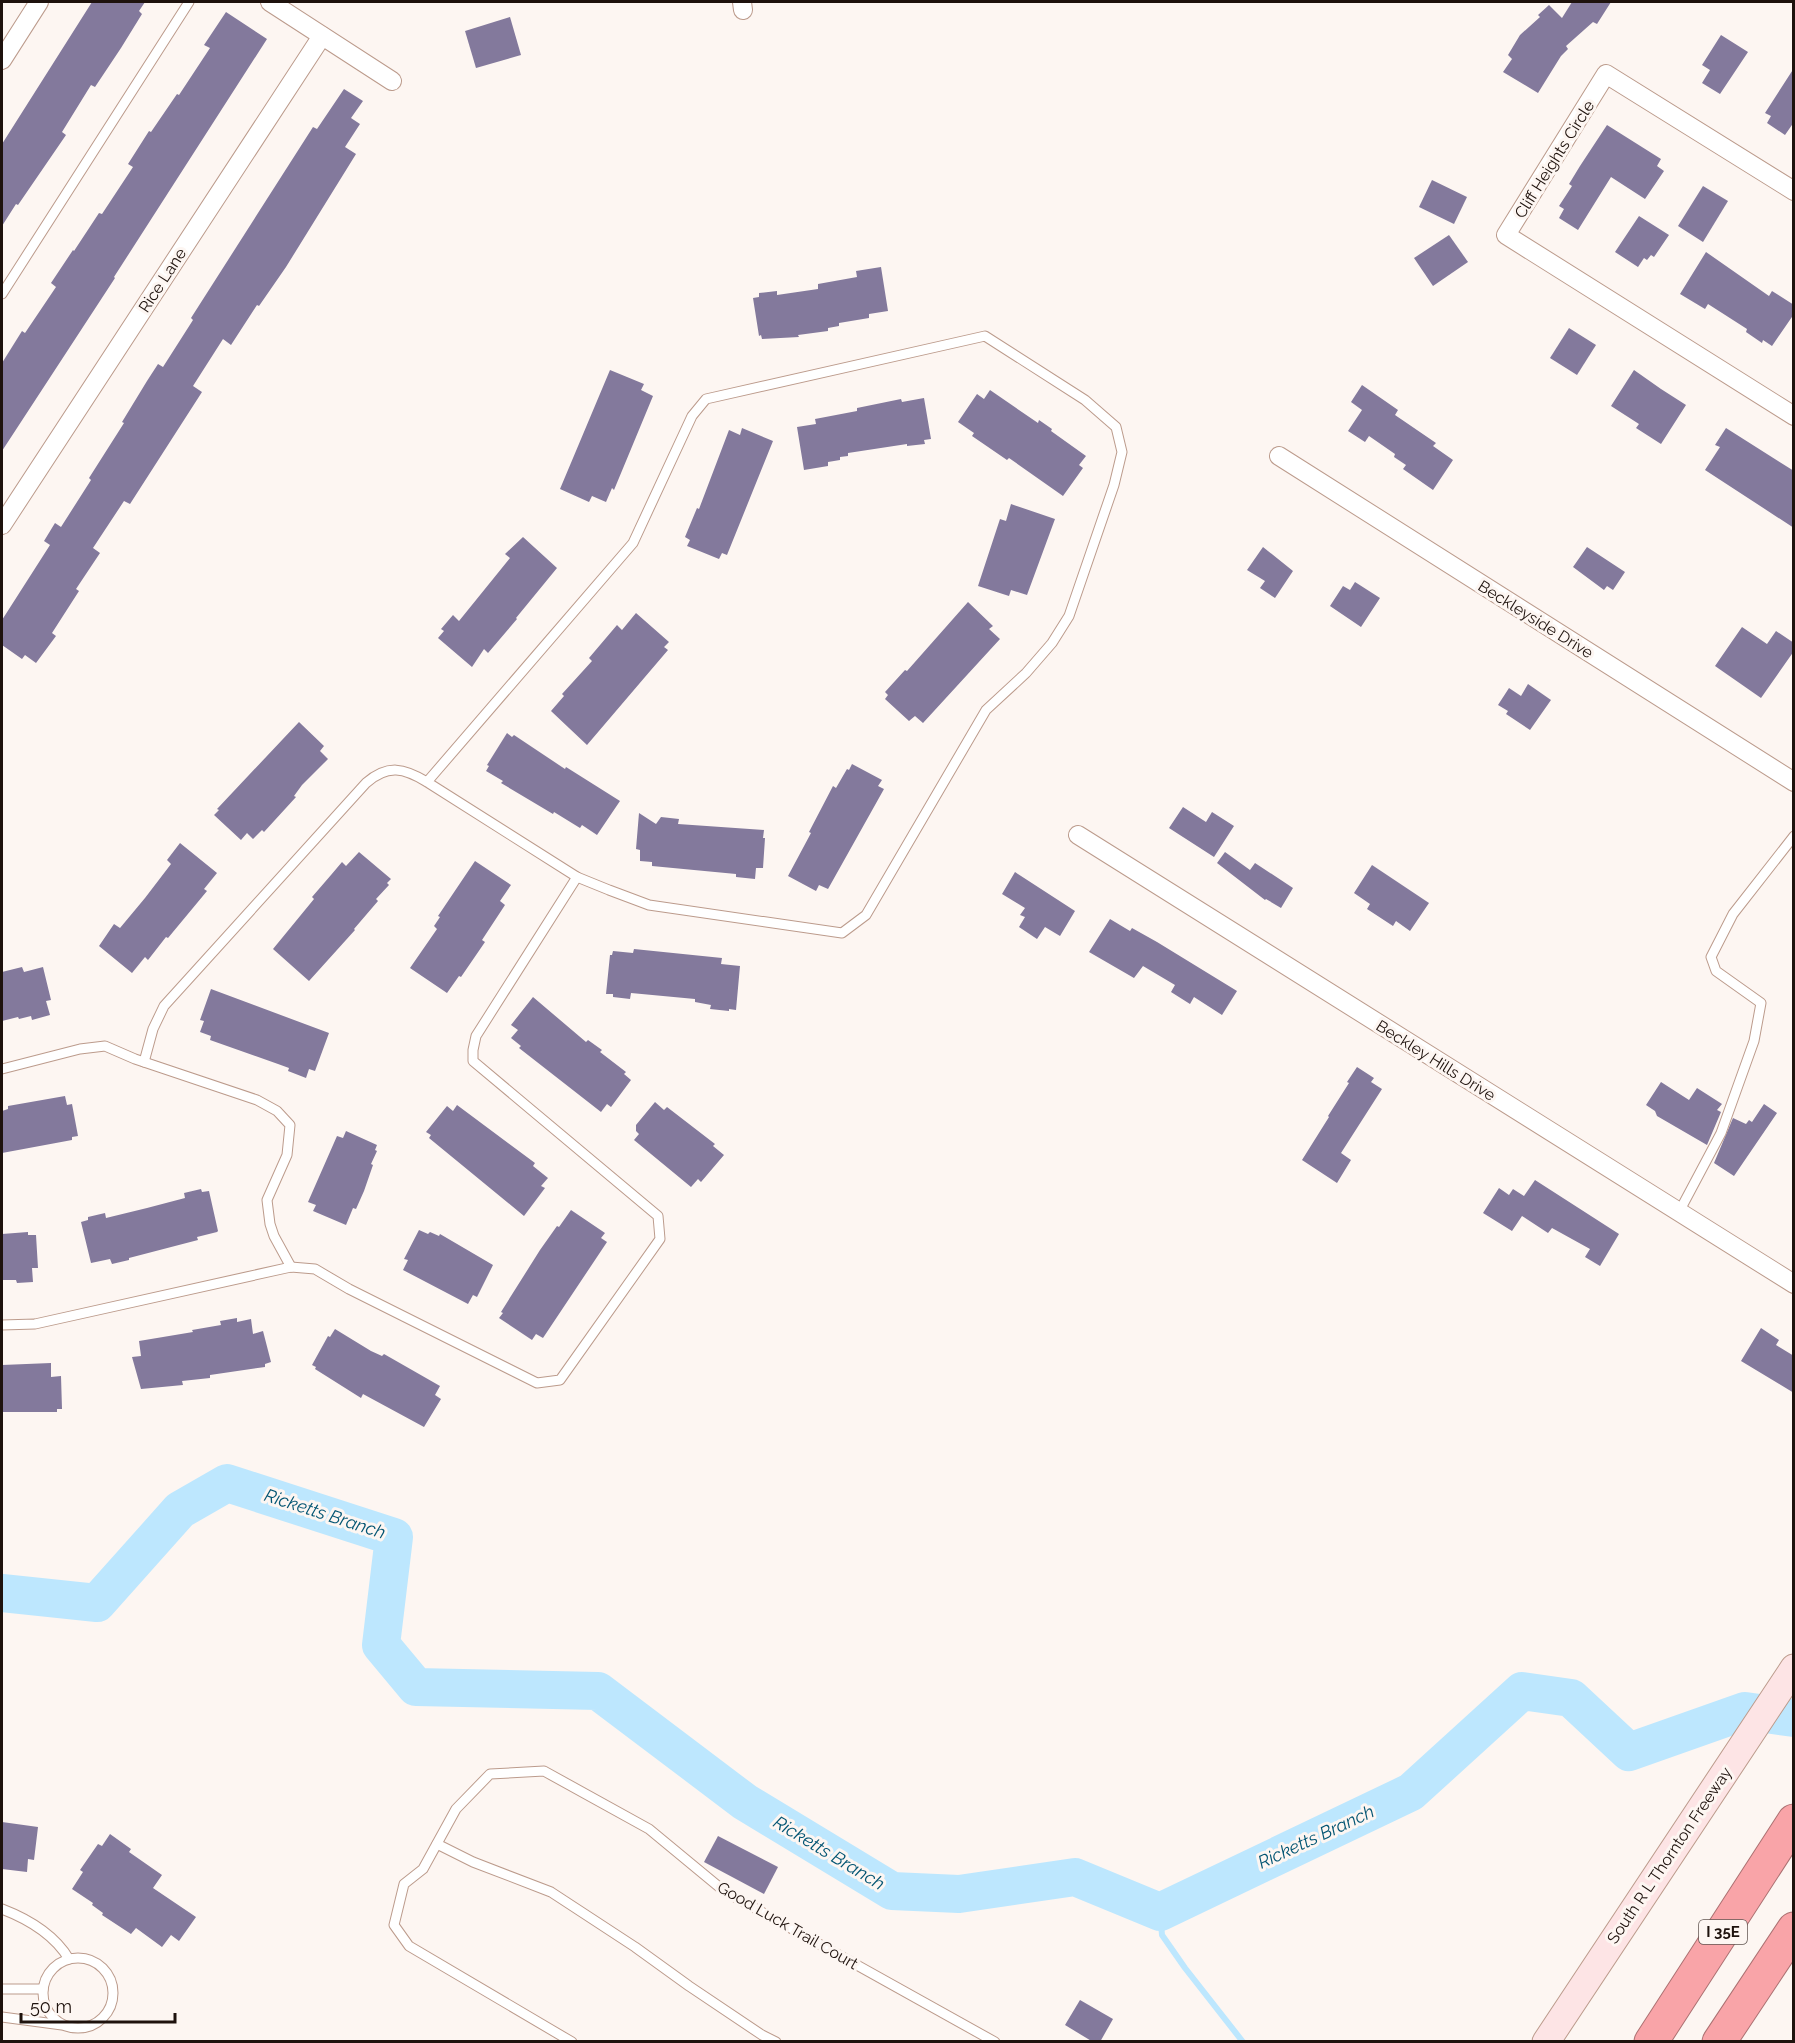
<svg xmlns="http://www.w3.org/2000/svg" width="1795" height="2043" viewBox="0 0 1795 2043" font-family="Raleway,sans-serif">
	<rect width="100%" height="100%" fill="#fdf6f2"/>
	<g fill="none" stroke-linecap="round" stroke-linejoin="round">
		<!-- stream -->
		<path stroke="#bde7fe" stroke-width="6" d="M1160,1912L1162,1935L1185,1968L1243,2042"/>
		<!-- river -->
		<path stroke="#bde7fe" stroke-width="38" d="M2,1593L97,1603L180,1510L227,1483L394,1537L381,1645L416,1687L598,1691L745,1802L892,1891L959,1894L1075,1877L1160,1912L1411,1792L1522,1691L1571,1698L1629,1752L1745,1711L1794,1718"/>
	</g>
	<!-- building -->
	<g fill="#83799c">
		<path d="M92,2H145L139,11L142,14L121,48L95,87L91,85L62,132L66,135L18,205L16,204L2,226V144Z"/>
		<path d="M1572,2H1611L1597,24L1593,22L1566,46L1568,49L1561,56L1538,93L1503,72L1512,59L1508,55L1520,35L1540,17L1538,15L1549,5L1562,18Z"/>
		<path d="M226,12L267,39L114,277L115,278L2,451V363L22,331L25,333L56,287L51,283L73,250L74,251L99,213L102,214L133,167L128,164L149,131L151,132L177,94L179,95L210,48L204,45Z"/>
		<path d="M510,17L521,55L476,68L465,31Z"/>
		<path d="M1721,35L1748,52L1720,94L1702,83L1710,70L1702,65Z"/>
		<path d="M1794,68V122L1785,135L1767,123L1771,116L1765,113Z"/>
		<path d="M344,89L363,101L351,118L360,124L345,147L356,154L286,267L259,306L257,305L231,345L223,339L193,386L202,392L130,504L124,501L93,548L100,553L76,589L79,591L52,633L56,636L36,663L25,655L22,659L2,645V620L50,545L44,541L55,523L61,527L91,480L89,478L124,423L122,422L147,381L158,364L163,367L193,320L191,318L313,127L317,129Z"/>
		<path d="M1607,125L1661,159L1657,166L1664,171L1645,199L1611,177L1578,230L1559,218L1564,209L1559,206L1572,186L1569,184L1580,166Z"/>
		<path d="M1432,180L1467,197L1454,224L1419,207Z"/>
		<path d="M1703,186L1728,201L1703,242L1678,226Z"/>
		<path d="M1639,216L1669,235L1654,257L1651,255L1647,260L1644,258L1638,267L1615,252Z"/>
		<path d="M1449,235L1468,262L1433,286L1414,258Z"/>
		<path d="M1706,252L1769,296L1772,291L1794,305V314L1772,346L1763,340L1762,343L1746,332L1747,329L1708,304L1705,309L1680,294Z"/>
		<path d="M881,267L888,311L869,314V318L839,323V326L828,328V331L798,335L799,337L762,339L761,335L759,336L753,298L759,297V293L777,291V295L818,289V284L857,277L856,271Z"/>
		<path d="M1569,328L1596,345L1577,375L1550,358Z"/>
		<path d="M610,370L644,384L641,390L653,396L614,490L612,488L606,502L592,496L589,502L560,489Z"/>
		<path d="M1634,370L1661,389L1686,405L1661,444L1636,428L1639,424L1611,406Z"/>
		<path d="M1362,385L1398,410L1395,415L1436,443L1433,446L1453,460L1433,490L1403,469L1406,465L1394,457L1395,454L1369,436L1365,442L1348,431L1362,410L1351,402Z"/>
		<path d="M990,390L1038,423L1039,420L1052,429L1051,431L1086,456L1079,465L1083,468L1063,496L1009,458L1007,460L972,436L974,433L958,422L977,394L984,399Z"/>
		<path d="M924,398L931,439L924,440L925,444L907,446V444L848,453V456L840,457V460L828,462V466L804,470L797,427L816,424L815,419L857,411V408L901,399L902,402Z"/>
		<path d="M742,428L773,441L727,555L722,553L719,559L687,546L690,540L685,537L697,508L699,509L729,430L740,435Z"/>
		<path d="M1726,428L1794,471V528L1705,470L1720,447L1715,445Z"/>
		<path d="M1011,504L1055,519L1027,595L1011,590L1009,596L978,586L1000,519L1006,521Z"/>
		<path d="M523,537L557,568L516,618L517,619L488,653L484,649L472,667L438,638L444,631L441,629L453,615L459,621L510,558L505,554Z"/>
		<path d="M1263,547L1293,571L1275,598L1260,588L1265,581L1247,570Z"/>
		<path d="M1587,547L1625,572L1613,590L1607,586L1604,590L1573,567Z"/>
		<path d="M1355,582L1380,598L1361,627L1330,606L1343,586L1350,590Z"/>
		<path d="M968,602L993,626L989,629L1000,639L923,723L915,716L909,721L885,699L888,695L885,692L905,670L907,671Z"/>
		<path d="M636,613L669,642L664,647L668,650L587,745L551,711L564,696L562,694L592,661L589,658L617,625L622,630Z"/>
		<path d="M1742,627L1767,644L1776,631L1794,643V651L1761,698L1715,666Z"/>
		<path d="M1528,684L1551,700L1530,730L1506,714L1508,711L1498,705L1509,688L1521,696Z"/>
		<path d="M299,722L324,746L320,751L328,759L302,785L294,796L296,797L264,832L262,830L253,839L247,833L241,840L214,815L219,810L217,809Z"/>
		<path d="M507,733L512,737L514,735L565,769L566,767L620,801L597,835L582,825L580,828L554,812L553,814L501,783L503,781L486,771L489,766L487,765Z"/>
		<path d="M852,764L882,780L878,786L884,789L828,889L819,885L816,891L788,876L811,833L809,832L833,786L836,788L847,769L849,770Z"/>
		<path d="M1183,807L1206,822L1212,812L1234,826L1214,857L1169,828Z"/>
		<path d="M639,813L656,824L661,817L679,819L678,824L764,830L763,838H765L763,868H756L755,879L736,877V874L652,866V862L640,861V850L636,849Z"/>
		<path d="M180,843L217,873L204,889L207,891L168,938L166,937L148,960L145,957L132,973L99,946L114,924L120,928L145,898L171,864L167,860Z"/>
		<path d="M359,852L391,879L387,883L389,885L376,899L378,901L354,929L355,930L309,981L273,949L314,899L312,897L331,875L342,862L346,866Z"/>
		<path d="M1225,852L1250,870L1255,863L1293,888L1281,908L1266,899L1265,900L1217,863Z"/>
		<path d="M475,861L511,885L500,901L505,905L482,940L485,942L461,977L459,976L447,993L410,968L437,929L434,926L440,917L438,916Z"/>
		<path d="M1372,865L1429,903L1410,931L1396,921L1393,926L1367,909L1370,904L1354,893Z"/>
		<path d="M1015,872L1075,911L1060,936L1045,927L1037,939L1019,927L1025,917L1020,915L1025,908L1002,894Z"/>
		<path d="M1110,919L1130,931L1132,928L1157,942L1237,991L1222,1015L1194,997L1190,1004L1171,992L1175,985L1143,966L1134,978L1089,952Z"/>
		<path d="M634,949L722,958L721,964L740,966L736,1010L729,1009V1011L710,1009L711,1005L695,1002V999L631,993L630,999L613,997V994H606L610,955H612L613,951L633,953Z"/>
		<path d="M22,967L24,972L43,967L51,1000L46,1001L50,1015L32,1020L31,1016L19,1019L18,1017L2,1021V972Z"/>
		<path d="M211,989L329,1033L315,1071L309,1069L306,1078L288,1071L289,1068L278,1064L210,1040L211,1036L200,1032L204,1021L200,1020Z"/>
		<path d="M533,997L586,1042L588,1040L602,1050L600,1052L626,1072L624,1074L631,1080L611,1107L607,1104L601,1112L519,1048L521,1046L511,1038L518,1030L511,1025Z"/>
		<path d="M1357,1067L1374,1078L1371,1082L1382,1089L1341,1153L1351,1160L1337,1183L1302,1160L1329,1117L1328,1116L1349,1083L1347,1082Z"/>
		<path d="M1661,1082L1689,1100L1697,1088L1722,1104L1717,1110L1721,1112L1707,1145L1657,1116L1655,1111L1646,1105Z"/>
		<path d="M65,1096L67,1105L72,1104L78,1136L72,1137V1140L2,1153V1111L8,1109V1106Z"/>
		<path d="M655,1102L664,1110L667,1107L715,1144L713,1146L724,1155L701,1182L698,1179L691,1187L634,1140L639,1134L636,1131V1125Z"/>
		<path d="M1764,1104L1777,1113L1734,1176L1714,1163L1733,1118L1746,1124L1749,1120L1752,1122Z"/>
		<path d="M457,1105L535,1163L533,1166L548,1178L541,1186L545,1188L524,1216L429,1138L431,1135L426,1132L447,1106L453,1111Z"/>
		<path d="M346,1131L377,1145L375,1150L377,1151L371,1164L373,1165L364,1191L356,1209L353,1208L346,1225L313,1211L316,1205L308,1202L337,1136L343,1138Z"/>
		<path d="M1535,1180L1619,1234L1600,1266L1585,1257L1590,1249L1552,1228L1548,1233L1522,1216L1512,1231L1483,1213L1499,1188L1509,1195L1513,1189L1524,1196Z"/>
		<path d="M201,1189L202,1192L209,1191L218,1231L217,1232L197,1237L198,1240L129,1258V1260L112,1264L110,1259L91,1263L81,1222L88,1220V1217L105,1213L106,1218L147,1208L185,1198L184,1193Z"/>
		<path d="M571,1210L605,1233L601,1238L607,1242L543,1338L536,1334L532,1340L499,1318L503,1313L501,1312L540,1250L557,1226L559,1227Z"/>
		<path d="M419,1230L428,1234L430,1232L439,1236L440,1234L493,1265L477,1297L473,1295L468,1304L403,1270L408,1260L404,1259Z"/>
		<path d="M28,1232V1235H36L38,1268H32L33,1282L17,1283L16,1280H3L2,1234Z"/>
		<path d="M237,1318V1322L251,1319L253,1334L263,1331L271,1362L265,1364V1367L210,1375V1378L182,1381L183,1385L141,1389L132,1357L141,1356L139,1341L193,1332L192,1330L221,1325L220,1321Z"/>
		<path d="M1761,1328L1779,1340L1776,1345L1794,1356V1393L1741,1361Z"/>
		<path d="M335,1329L371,1351L382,1356L384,1354L440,1386L435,1395L441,1399L424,1427L363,1394L361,1398L315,1369L316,1367L312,1365L328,1336L330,1337Z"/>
		<path d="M51,1363V1377L61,1376L62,1409H57V1412H2V1365Z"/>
		<path d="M2,1822L38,1827L34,1860L28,1859L27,1872L2,1869Z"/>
		<path d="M110,1834L131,1849L129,1852L162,1875L153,1888L196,1917L179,1941L171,1935L162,1947L136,1928L131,1934L102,1915L103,1913L92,1905L93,1903L72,1889L83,1872L80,1870L98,1844L102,1846Z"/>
		<path d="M718,1836L778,1867L764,1894L704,1862Z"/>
		<path d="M1080,2000L1113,2019L1100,2042H1093L1065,2025Z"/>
	</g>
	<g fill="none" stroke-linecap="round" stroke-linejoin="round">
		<!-- service casing -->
		<g stroke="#bc9b8c" stroke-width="11">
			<g id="service">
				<path d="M2,294L189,2"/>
				<path d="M144,1062L153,1029L164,1006L366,783C388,764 404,768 427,782L577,877L609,890L649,905L842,933L866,915L986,710L1026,673L1052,643L1069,616L1114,485L1122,452L1116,427L1085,400L985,336L706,399L692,416L633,543L427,782"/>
				<path d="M2,1069L80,1049L105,1046L135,1059L257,1100L277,1111L290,1125L287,1155L267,1200L270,1224L274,1236L291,1267"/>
				<path d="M1679,1212L1721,1133L1754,1041L1761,1003L1716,971L1711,957L1733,914L1794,836"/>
				<path d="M2,1325L35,1324L291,1267L315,1269L349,1289L537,1383L560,1380L660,1239L658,1216L473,1061V1050L476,1036L577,877"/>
				<path d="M437,1844L473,1862L551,1892L635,1947L689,1986L762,2035L776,2042"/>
				<path d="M2,1909C28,1919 54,1934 69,1959"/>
				<circle cx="78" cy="1993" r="35"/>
				<path d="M2,1989H43"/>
				<path d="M2,2017L62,2025"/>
				<path d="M572,2042L409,1946L394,1925L404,1884L423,1869L456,1809L490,1774L544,1771L649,1829L724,1891L995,2042"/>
			</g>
		</g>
		<!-- minor casing -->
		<g stroke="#bc9b8c" stroke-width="20">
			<g id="minor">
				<path d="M270,2L392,81"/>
				<path d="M742,2L743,10"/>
				<path d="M2,60L39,2"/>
				<path d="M1794,191L1606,74L1506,235L1794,416"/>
				<path d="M1279,456L1794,782"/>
				<path d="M2,525L322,36"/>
				<path d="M1078,835L1794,1284"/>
			</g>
		</g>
		<!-- secondary casing -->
		<g stroke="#bc9b8c" stroke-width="29">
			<path id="secondary" d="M1546,2042L1794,1668"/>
		</g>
		<!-- motorway casing -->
		<g stroke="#ac7172" stroke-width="35">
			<g id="motorway">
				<path d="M1651,2042L1794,1821"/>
				<path d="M1719,2042L1794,1929"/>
			</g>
		</g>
		<!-- service -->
		<use href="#service" stroke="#fff" stroke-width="9"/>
		<!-- minor -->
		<use href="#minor" stroke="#fff" stroke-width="18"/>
		<!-- secondary -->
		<use href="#secondary" stroke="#fde4e5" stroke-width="27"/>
		<!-- motorway -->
		<use href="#motorway" stroke="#f9a4a8" stroke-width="33"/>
	</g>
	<g text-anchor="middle" stroke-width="6" stroke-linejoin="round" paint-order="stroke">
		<!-- shield labels -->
		<rect fill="#fdf6f2" stroke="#615652" stroke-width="1.5" x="1699" y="1920" width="48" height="24" rx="4.5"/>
		<g font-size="15" font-weight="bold" fill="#1e120d">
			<text x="1723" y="1937">I 35E</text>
		</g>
		<!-- street labels -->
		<g font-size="16" fill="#1e120d" stroke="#fdf6f2">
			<text transform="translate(1554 159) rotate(-58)" y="6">Cliff Heights Circle</text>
			<text transform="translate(162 280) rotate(-57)" y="6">Rice Lane</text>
			<text transform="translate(1536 619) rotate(32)" y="6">Beckleyside Drive</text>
			<text transform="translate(1436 1060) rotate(32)" y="6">Beckley Hills Drive</text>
			<text transform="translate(1669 1855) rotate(-56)" y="6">South R L Thornton Freeway</text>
			<text transform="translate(788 1925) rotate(30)" y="6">Good Luck Trail Court</text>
		</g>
		<!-- water labels -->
		<g font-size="18" font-style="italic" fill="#035573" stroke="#fdf6f2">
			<text transform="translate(325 1514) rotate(18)" y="6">Ricketts Branch</text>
			<text transform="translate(1316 1837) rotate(-25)" y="6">Ricketts Branch</text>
			<text transform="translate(829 1853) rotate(31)" y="6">Ricketts Branch</text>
		</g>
	</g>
	<!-- border -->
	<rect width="1795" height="2043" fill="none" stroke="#1e120d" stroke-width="6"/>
	<!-- scale -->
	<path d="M21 2013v9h154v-9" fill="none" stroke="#1e120d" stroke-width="3"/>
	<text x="30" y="2013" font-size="18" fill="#1e120d" stroke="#fdf6f2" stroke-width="4.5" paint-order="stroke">50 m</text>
</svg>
